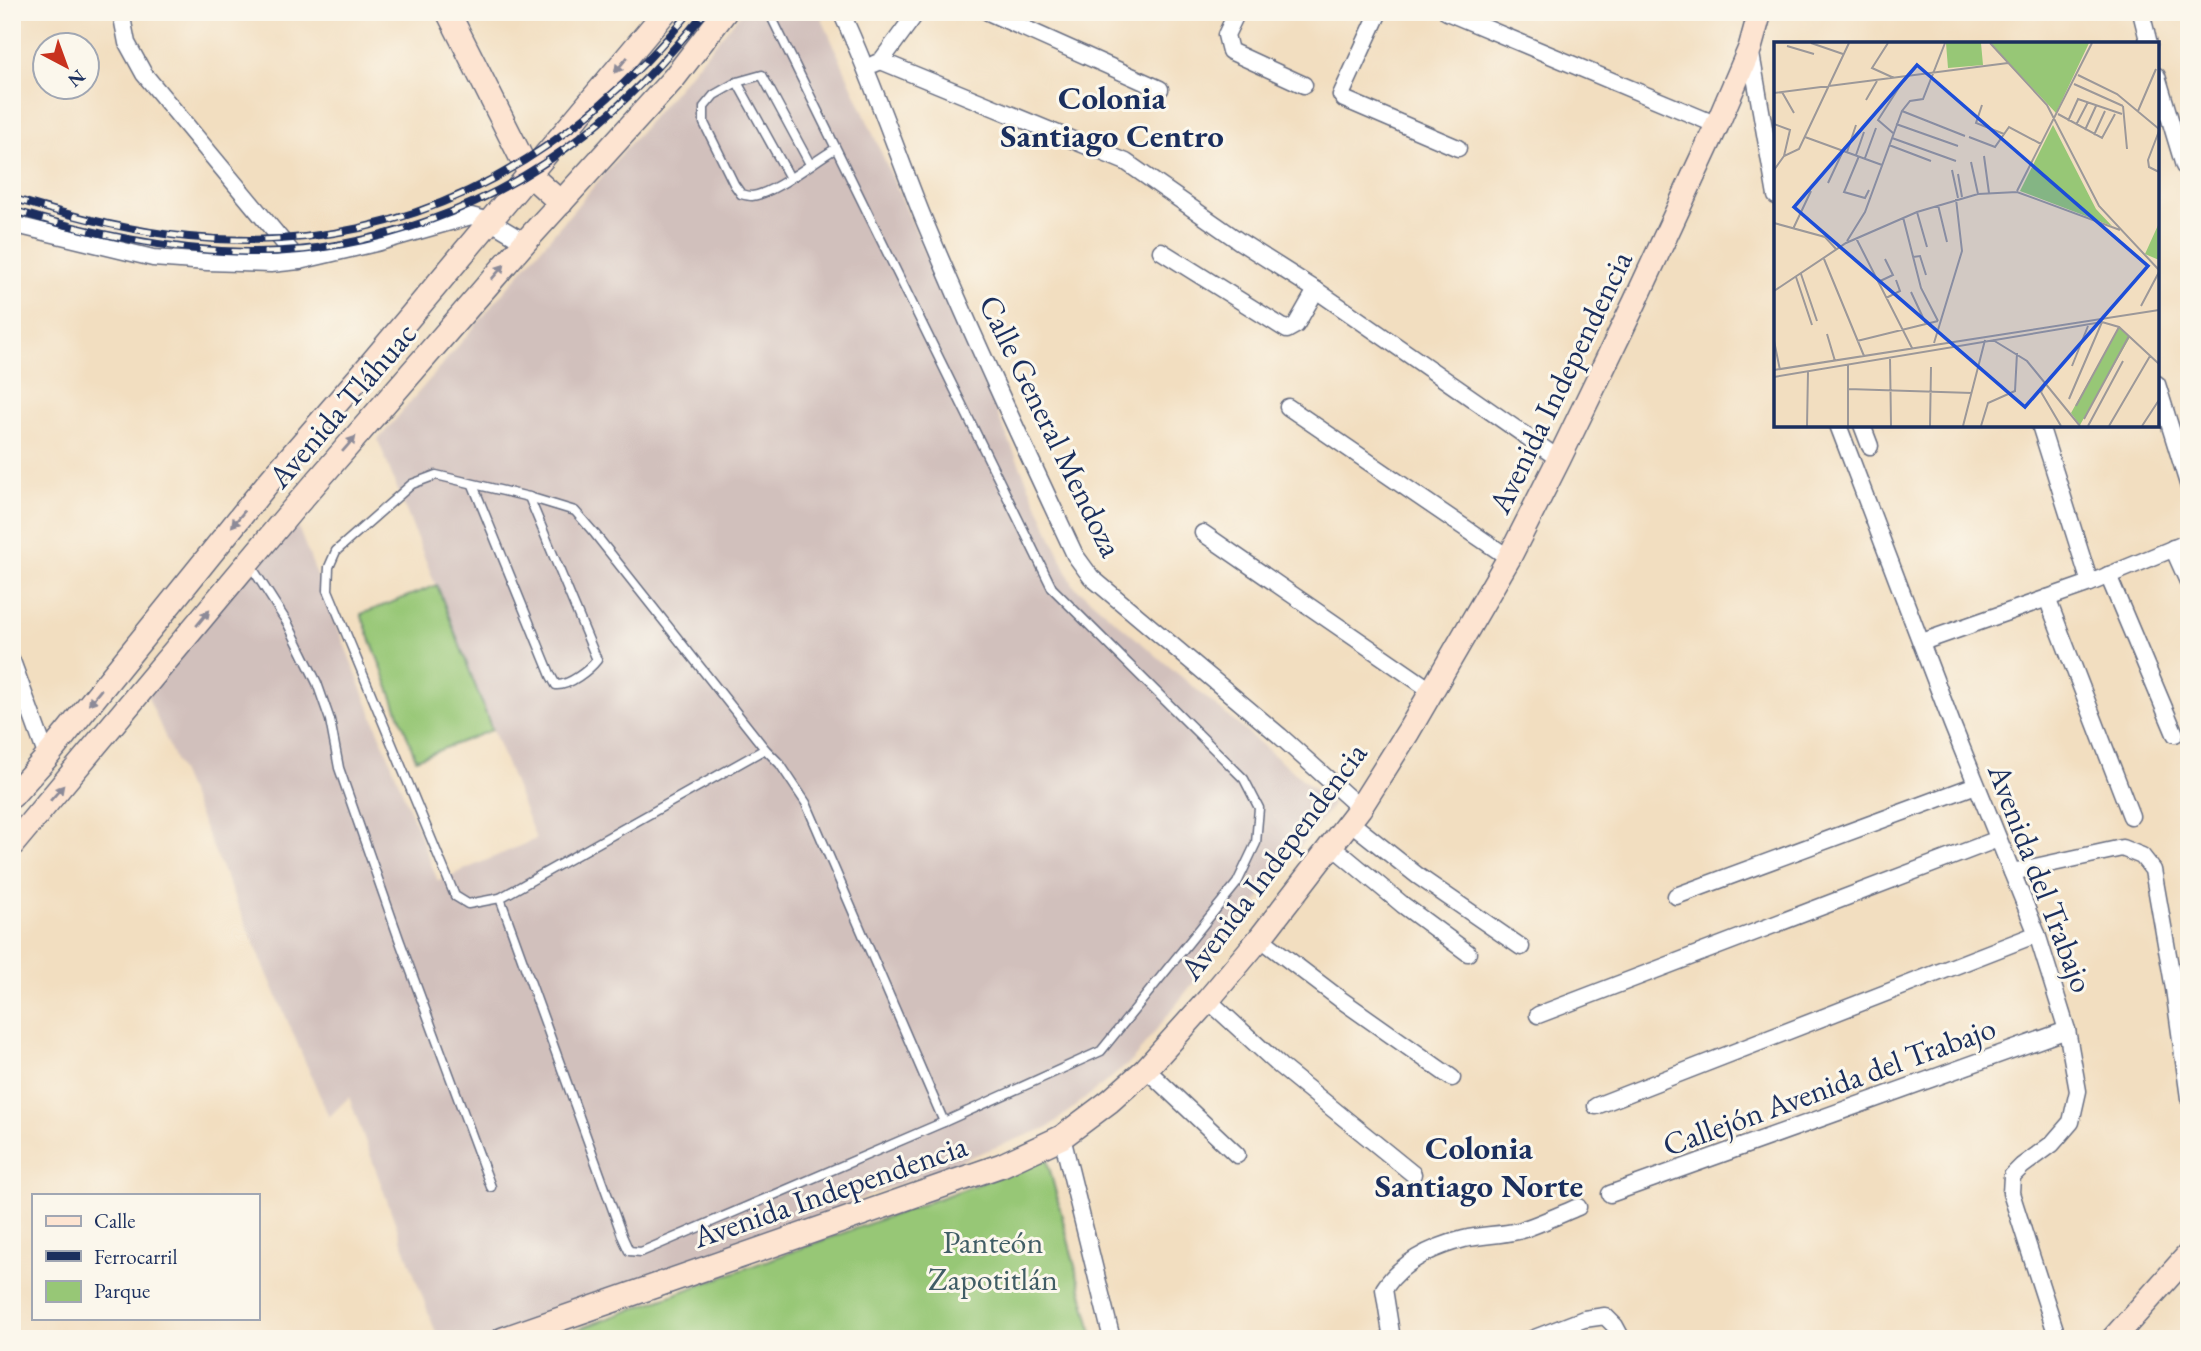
<svg xmlns="http://www.w3.org/2000/svg" width="2201" height="1351" viewBox="0 0 2201 1351" font-family="'EB Garamond',serif">
	<rect width="100%" height="100%" fill="#fbf7ec"/>
	<filter id="ink" filterUnits="userSpaceOnUse"><feTurbulence type="fractalNoise" baseFrequency=".0143" numOctaves="2"/><feDisplacementMap in="SourceGraphic" scale="14" xChannelSelector="R" yChannelSelector="G"/><feConvolveMatrix kernelMatrix="1 2 1 2 8 2 1 2 1" color-interpolation-filters="sRGB"/></filter>
	<filter id="wash" filterUnits="userSpaceOnUse"><feTurbulence type="fractalNoise" baseFrequency=".00686" numOctaves="4" result="noise"/><feDisplacementMap in="SourceGraphic" scale="28" xChannelSelector="R" yChannelSelector="G"/><feGaussianBlur stdDeviation="1.57" result="paint"/><feColorMatrix in="noise" values="0 0 0 0 0 0 0 0 0 0 0 0 0 0 0 0 0 1.4 0 .05"/><feComposite in="paint" operator="in"/></filter>
	<g filter="url(#wash)">
		<rect width="100%" height="100%" fill="#f2dec0"/>
		<!-- industrial -->
		<path fill="#d1c0bc" d="M742,12H819L1073,585L1333,805L1131,1062L1049,1127L494,1339H438L349,1097L329,1117L141,681L292,512L438,881L536,839L378,440Z"/>
		<!-- green -->
		<g fill="#97c776" stroke="#597b6a" stroke-width="2">
			<path d="M437,585L492,730L416,759L361,614Z"/>
			<path d="M1047,1159L1094,1339H551Z"/>
		</g>
	</g>
	<g filter="url(#ink)">
		<g fill="none" stroke-linecap="round" stroke-linejoin="round">
			<!-- lane casing -->
			<g stroke="#666c80" stroke-width="11">
				<g id="lane">
					<path d="M737,82L762,75L810,164"/>
					<path d="M790,178L737,82L714,95L704,107V123L734,184L741,194C745,195 749,196 752,196C774,194 815,160 835,149"/>
					<path d="M436,475L529,497L575,511L595,534L765,749L500,898L468,904L455,896L328,590L329,567L336,551L412,484Z"/>
					<path d="M473,485L551,676L556,685C569,686 589,670 597,660L529,497"/>
					<path d="M251,566L288,624L317,683L330,720L339,768L399,939L491,1187"/>
					<path d="M765,749L780,764L806,803L944,1122"/>
					<path d="M500,898L623,1238L629,1251L641,1252L944,1122L1101,1051L1237,883L1256,843L1259,808L1244,779L1052,588L769,12"/>
				</g>
			</g>
			<!-- street casing -->
			<g stroke="#666c80" stroke-width="19">
				<g id="street">
					<path d="M121,12L127,43L144,74L299,261"/>
					<path d="M841,12C873,80 896,151 924,220C971,333 1023,444 1075,555L1091,577L1280,736L1360,808"/>
					<path d="M988,12L1160,89"/>
					<path d="M1237,12L1226,35L1230,51L1304,85"/>
					<path d="M1379,12L1341,95L1344,99L1458,148"/>
					<path d="M1447,12L1717,125"/>
					<path d="M2141,12L2149,44"/>
					<path d="M1750,48L1776,196"/>
					<path d="M881,61L1126,162L1239,241L1316,290L1559,459"/>
					<path d="M874,64L881,61L917,12"/>
					<path d="M2157,76L2184,166"/>
					<path d="M12,224L153,258L207,262L271,264L299,261L376,243L471,216L490,221L525,242"/>
					<path d="M1161,251L1287,330L1296,325L1316,290"/>
					<path d="M2157,384L2189,487"/>
					<path d="M1288,407L1509,558"/>
					<path d="M1838,425L1952,724L2037,934L2067,1030L2078,1091L2071,1122L2052,1144L2022,1166L2012,1176L2011,1193L2058,1339"/>
					<path d="M1862,425L1870,446"/>
					<path d="M2040,425L2090,583"/>
					<path d="M1203,533L1432,691"/>
					<path d="M2173,548L2189,584"/>
					<path d="M2108,575L2175,734"/>
					<path d="M2047,598L2131,816"/>
					<path d="M1922,642L2090,583L2189,542"/>
					<path d="M12,661L47,757"/>
					<path d="M1350,822L1418,876L1521,947"/>
					<path d="M1332,846L1403,905L1468,953"/>
					<path d="M2012,872L2122,848L2142,856L2153,870L2174,989L2189,1098"/>
					<path d="M1676,896L1976,785"/>
					<path d="M1260,938L1340,999L1452,1078"/>
					<path d="M1208,1000L1280,1066L1413,1174"/>
					<path d="M1538,1015L1998,839"/>
					<path d="M1146,1069L1237,1155"/>
					<path d="M1596,1106L2037,934"/>
					<path d="M1062,1137L1112,1339"/>
					<path d="M1610,1194L2067,1030"/>
					<path d="M1392,1339L1384,1289C1402,1261 1433,1247 1464,1239C1482,1235 1501,1235 1518,1231C1538,1225 1559,1215 1578,1207"/>
					<path d="M1532,1339L1584,1319L1605,1316L1615,1326L1622,1339"/>
				</g>
			</g>
			<!-- secondary casing -->
			<g stroke="#666c80" stroke-width="26">
				<g id="secondary">
					<path d="M448,12L530,175L561,203"/>
					<path d="M12,796L47,757L267,484L368,367L665,12"/>
					<path d="M12,845L293,509L525,242L674,78L725,12"/>
					<path d="M503,1339L1002,1165L1062,1137L1110,1101L1146,1069L1208,1000L1260,938L1360,808L1408,732L1509,558L1559,459L1635,302L1717,125L1750,48L1760,12"/>
					<path d="M2113,1339L2189,1254"/>
				</g>
			</g>
			<!-- lane -->
			<use href="#lane" stroke="#fff" stroke-width="8"/>
			<!-- street -->
			<use href="#street" stroke="#fff" stroke-width="16"/>
			<!-- secondary -->
			<use href="#secondary" stroke="#fde4d1" stroke-width="23"/>
			<!-- rail casing -->
			<g stroke="#1b2f5e" stroke-width="8">
				<g id="rail">
					<path d="M12,198C70,216 128,231 189,237C394,258 562,168 690,12"/>
					<path d="M12,210C89,233 166,250 247,252C368,254 492,208 586,133C631,98 669,56 705,12"/>
				</g>
			</g>
			<!-- rail -->
			<use href="#rail" stroke="#fbf7ec" stroke-width="5" stroke-dasharray="16" stroke-linecap="butt"/>
		</g>
		<!-- one-way arrows -->
		<defs><path id="oneway-solid" d="M-6-.8H1V-3.2L6.5 0L1 3.2V.8H-6Z" transform="scale(1.75)"/></defs>
		<g fill="#8c8a98">
			<use href="#oneway-solid" transform="translate(621 65) rotate(130)"/>
			<use href="#oneway-solid" transform="translate(498 272) rotate(-49)"/>
			<use href="#oneway-solid" transform="translate(349 444) rotate(-49)"/>
			<use href="#oneway-solid" transform="translate(238 519) rotate(129)"/>
			<use href="#oneway-solid" transform="translate(203 618) rotate(-50)"/>
			<use href="#oneway-solid" transform="translate(95 697) rotate(129)"/>
			<use href="#oneway-solid" transform="translate(57 793) rotate(-49)"/>
		</g>
	</g>
	<g text-anchor="middle" stroke-width="6" stroke-linejoin="round" paint-order="stroke">
		<!-- street labels -->
		<g font-size="32" fill="#1b2f5e" stroke="#fbf7ec">
			<text transform="translate(1560 382) rotate(-64)" y="11">Avenida Independencia</text>
			<text transform="translate(342 405) rotate(-49)" y="11">Avenida Tláhuac</text>
			<text transform="translate(1051 426) rotate(64)" y="11">Calle General Mendoza</text>
			<text transform="translate(1273 861) rotate(-53)" y="11">Avenida Independencia</text>
			<text transform="translate(2041 878) rotate(69)" y="11">Avenida del Trabajo</text>
			<text transform="translate(1829 1086) rotate(-20)" y="11">Callejón Avenida del Trabajo</text>
			<text transform="translate(830 1191) rotate(-19)" y="11">Avenida Independencia</text>
		</g>
		<!-- park labels -->
		<g font-size="32" fill="#405d65" stroke="#fbf7ec">
			<text x="993" y="1253">Panteón<tspan x="993" dy="37">Zapotitlán</tspan></text>
		</g>
		<!-- neighbourhood labels -->
		<g font-size="33" font-weight="bold" fill="#1b2f5e" stroke="#fbf7ec">
			<text x="1112" y="109">Colonia<tspan x="1112" dy="38">Santiago Centro</tspan></text>
			<text x="1479" y="1159">Colonia<tspan x="1479" dy="38">Santiago Norte</tspan></text>
		</g>
	</g>
	<!-- overview -->
	<g transform="translate(1774 42)">
		<rect width="385" height="385" fill="#f2dec0"/>
		<path d="M172,1H207L209,23L174,26ZM216,1H315L282,71ZM279,83L322,167L338,184L246,149ZM385,181V218L371,212ZM345,285L356,295L306,383L297,371Z" fill="#97c776"/>
		<path fill="none" stroke="#9c9899" stroke-width="2" d="M37,1L69,12M114,1L98,26L120,36M216,1L273,63L325,164L385,228M13,4L40,12M304,33L343,52L385,87M300,42L349,64M8,50L20,71M0,51L234,21M92,58L103,39M208,63L202,81L230,92M349,64L353,107M128,69L191,94M364,69L382,27M284,72L328,96L341,72M294,79L304,57L348,72M0,82L16,88L10,114M122,82L184,104M302,83L314,60M311,88L322,64M385,89L374,118L375,125L385,130M119,91L104,78L131,36M320,93L331,69M31,95L108,123M195,95L221,105L235,85L267,102M118,96L182,119M115,103L157,119M73,110L82,83M82,113L90,90M85,114L70,150L91,156L95,148M210,114L215,151M91,116L102,86M197,120L204,152M0,128L10,114L25,107L75,1M178,128L184,156M184,132L188,155M54,141L69,109M243,149L318,1M164,163L173,200M143,170L153,205M129,175L147,246L164,279M0,181L51,195L62,207M19,187L37,149M82,196L138,306M73,199L91,170L128,69L136,59L149,57L171,1M139,215L146,214L152,233M50,217L90,314M27,232L43,279M22,235L38,283M104,240L119,233L111,217M0,249L72,201L143,170L204,152L243,150L346,188M137,250L152,282M112,256L126,249L122,238M367,264L385,230M53,292L61,319M219,298L253,319L306,384M0,299L6,328M83,299L164,279M160,301L188,209L182,157M116,315L117,384M298,324L314,284M0,328L385,268M0,335L328,280L345,285L385,322M271,343L267,350L287,384M74,347L198,351M295,357L328,280M302,364L345,285M310,377L355,294M33,384L34,330M74,384V323M156,384L157,325M189,384L211,298M207,384L214,361L241,349L243,311M314,384L349,319M335,384L376,314M368,384L385,358"/>
		<path fill="#1d4ed8" fill-opacity="0.15" stroke="#1d4ed8" stroke-width="3.5" d="M143,23L374,224L251,365L20,165Z"/>
		<rect width="385" height="385" fill="none" stroke="#1b2f5e" stroke-width="3.5"/>
	</g>
	<!-- margin -->
	<rect width="2201" height="1351" fill="none" stroke="#fbf7ec" stroke-width="42"/>
	<!-- legend -->
	<rect x="32" y="1194" width="228" height="126" fill="#fbf7ec" stroke="#a1a7b3" stroke-width="2"/>
	<rect x="46" y="1216" width="35" height="10" fill="#fde4d1" stroke="#a1a7b3" stroke-width="2"/>
	<text x="94" y="1228" font-size="21" fill="#1b2f5e">Calle</text>
	<rect x="46" y="1251" width="35" height="10" fill="#1b2f5e" stroke="#a1a7b3" stroke-width="2"/>
	<text x="94" y="1264" font-size="21" fill="#1b2f5e">Ferrocarril</text>
	<rect x="46" y="1281" width="35" height="21" fill="#97c776" stroke="#a1a7b3" stroke-width="2"/>
	<text x="94" y="1298" font-size="21" fill="#1b2f5e">Parque</text>
	<!-- north arrow -->
	<g transform="translate(66 66) rotate(139)"><circle r="33" fill="#fbf7ec" stroke="#a1a7b3" stroke-width="2"/>
	<path d="M0-5L12 26L0 18L-12 26Z" fill="#c8321e"/>
	<text y="-10" font-size="19" font-weight="bold" text-anchor="middle" fill="#1b2f5e">N</text>
	</g>
</svg>
